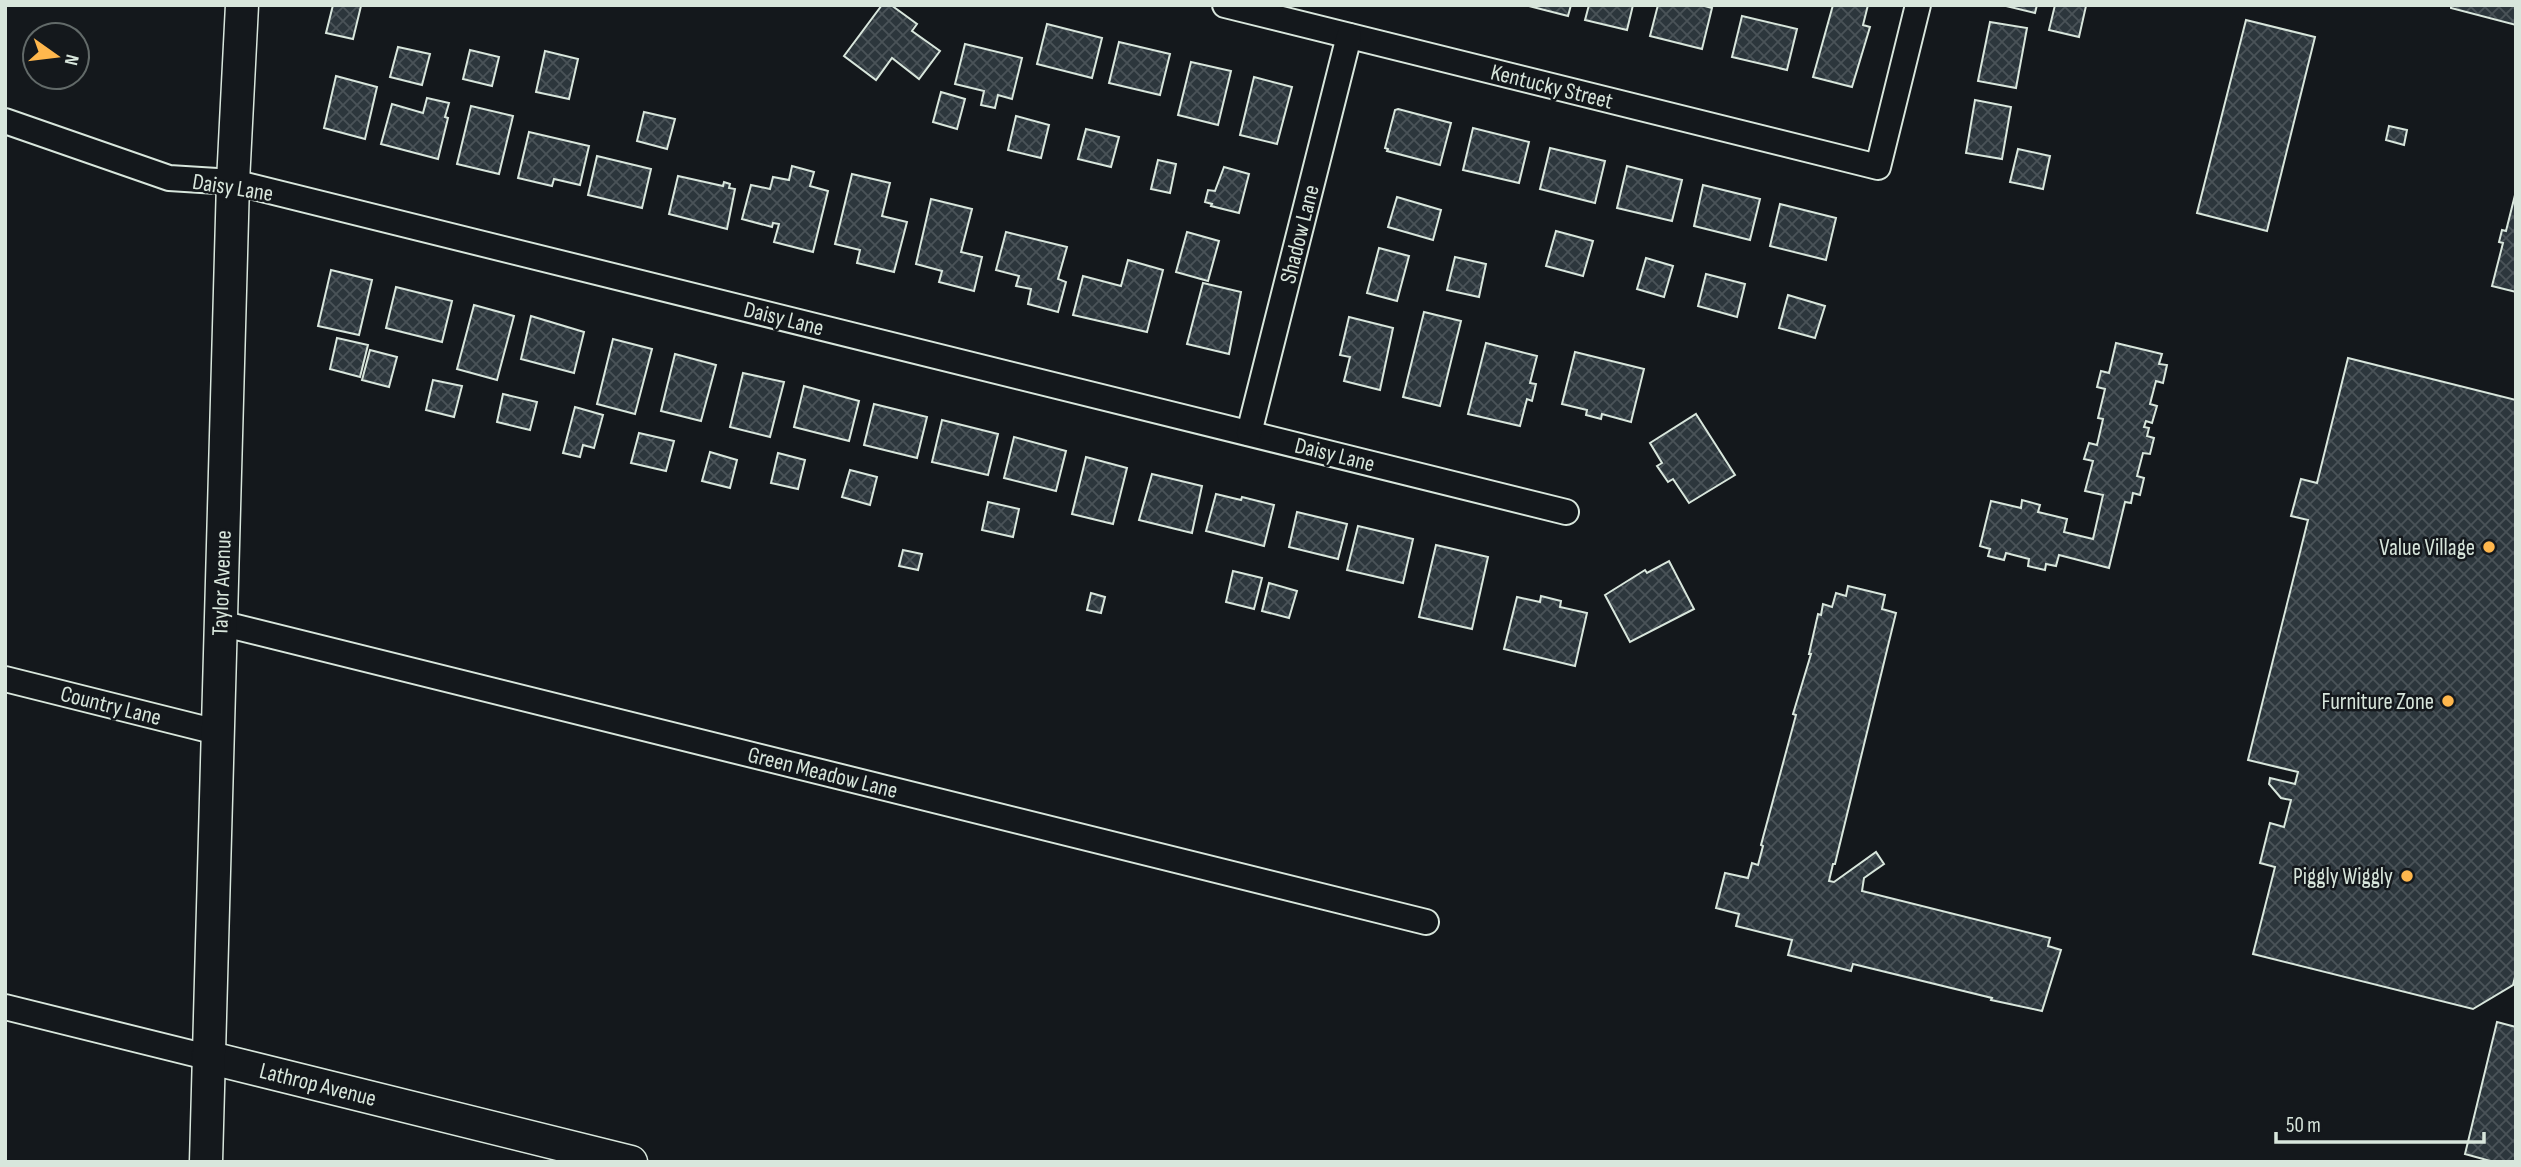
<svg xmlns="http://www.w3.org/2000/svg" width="2521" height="1167" viewBox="0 0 2521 1167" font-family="'Sofia Sans Condensed',sans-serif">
	<defs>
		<pattern id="building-cross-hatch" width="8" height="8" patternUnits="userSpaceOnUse" patternTransform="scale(1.75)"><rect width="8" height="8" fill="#2c363c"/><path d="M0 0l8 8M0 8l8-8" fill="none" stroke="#4a5358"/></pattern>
	</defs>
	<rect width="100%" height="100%" fill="#14181c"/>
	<!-- building -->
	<g fill="url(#building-cross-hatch)" stroke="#d8e6dc" stroke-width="2">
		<path d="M333,5L361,6L353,39L326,33Z"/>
		<path d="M882,5H891L917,24L912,31L940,51L919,79L892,58L876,80L844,56Z"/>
		<path d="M1525,5H1571L1568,16Z"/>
		<path d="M1589,5H1633L1627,30L1585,20Z"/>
		<path d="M1658,5H1701L1712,8L1702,49L1650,36Z"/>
		<path d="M1833,5H1868L1863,25L1870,27L1852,87L1813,77Z"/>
		<path d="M2002,5H2037L2035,13Z"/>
		<path d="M2055,5L2086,6L2079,37L2049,30Z"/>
		<path d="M2451,5H2516V25L2451,8Z"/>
		<path d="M1742,16L1797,29L1787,70L1732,57Z"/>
		<path d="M2246,20L2315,37L2267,231L2197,213Z"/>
		<path d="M1990,22L2027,28L2016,88L1978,81Z"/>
		<path d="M1047,24L1102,38L1092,78L1037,64Z"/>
		<path d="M1119,42L1170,54L1160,95L1109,83Z"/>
		<path d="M965,44L1022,58L1012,99L998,95L995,108L981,105L984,91L955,84Z"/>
		<path d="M398,47L430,54L422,85L390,77Z"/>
		<path d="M470,50L499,57L492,86L463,79Z"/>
		<path d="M545,51L578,59L569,99L536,92Z"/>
		<path d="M1191,62L1231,71L1218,125L1178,115Z"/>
		<path d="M336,76L377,87L365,139L324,128Z"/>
		<path d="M1254,77L1292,87L1277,144L1240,135Z"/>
		<path d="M941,92L965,99L957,129L933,122Z"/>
		<path d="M427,98L449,103L445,117L448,118L438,159L381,144L392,104L423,113Z"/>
		<path d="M1975,100L2011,107L2002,159L1966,153Z"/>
		<path d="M471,106L513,116L499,174L457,164Z"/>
		<path d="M1398,109L1451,123L1440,165L1387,151L1388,149L1385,148L1395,110Z"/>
		<path d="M644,112L675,119L667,149L637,141Z"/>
		<path d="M1016,116L1049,125L1041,158L1008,150Z"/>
		<path d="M2389,126L2407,130L2404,145L2386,140Z"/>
		<path d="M1473,128L1529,142L1519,183L1463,170Z"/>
		<path d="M1086,129L1119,137L1111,167L1078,159Z"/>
		<path d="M529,132L589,146L580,185L554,179L552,186L518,178Z"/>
		<path d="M1550,148L1605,161L1595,203L1540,189Z"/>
		<path d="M2018,149L2050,156L2043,189L2010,182Z"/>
		<path d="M597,156L651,169L642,208L588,195Z"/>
		<path d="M1158,160L1176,164L1170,193L1151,189Z"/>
		<path d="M792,166L814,172L810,186L828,191L813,252L774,242L779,224L773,223L772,227L742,219L751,185L770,189L773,177L789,180Z"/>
		<path d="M1627,166L1682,180L1672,221L1617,208Z"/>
		<path d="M1224,167L1249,174L1239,213L1211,206L1212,204L1205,202L1208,190L1215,191Z"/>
		<path d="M852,174L890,183L882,216L907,222L894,272L857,263L860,250L835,244Z"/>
		<path d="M678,176L723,186L724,182L730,184L729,188L735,189L727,229L669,214Z"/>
		<path d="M1703,185L1760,199L1750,240L1694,226Z"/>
		<path d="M2516,191V292L2492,286L2503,243L2499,242L2502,230L2506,231Z"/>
		<path d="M1397,197L1441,210L1433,240L1388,227Z"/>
		<path d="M931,199L972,209L961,252L982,257L974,291L939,282L942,271L916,264Z"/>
		<path d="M1780,204L1836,218L1826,260L1770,246Z"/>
		<path d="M1556,231L1593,241L1583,276L1546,266Z"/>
		<path d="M1006,232L1067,247L1058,279L1066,282L1058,312L1028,304L1031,289L1016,286L1019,276L996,270Z"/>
		<path d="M1187,232L1219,241L1208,281L1176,272Z"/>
		<path d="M1379,248L1409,256L1397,301L1367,293Z"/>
		<path d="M1455,257L1486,264L1479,297L1447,290Z"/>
		<path d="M1646,258L1673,266L1664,297L1637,289Z"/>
		<path d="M1128,260L1163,270L1147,332L1073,315L1083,276L1121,286Z"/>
		<path d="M331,270L372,280L359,335L318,326Z"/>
		<path d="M1706,274L1745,284L1737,317L1698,306Z"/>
		<path d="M1203,283L1241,292L1229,354L1187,344Z"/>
		<path d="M396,287L452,301L442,342L386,328Z"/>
		<path d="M1788,295L1825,306L1815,338L1779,328Z"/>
		<path d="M474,305L514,316L497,380L457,369Z"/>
		<path d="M1424,312L1461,321L1440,406L1403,397Z"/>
		<path d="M531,316L584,332L574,373L521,359Z"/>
		<path d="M1349,317L1393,328L1380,390L1344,381L1350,357L1340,355Z"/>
		<path d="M337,338L368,345L360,377L330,369Z"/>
		<path d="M613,339L652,349L635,414L597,404Z"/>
		<path d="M1486,343L1537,356L1530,383L1536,384L1532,401L1527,399L1520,426L1468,414Z"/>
		<path d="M2116,343L2162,354L2159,364L2167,365L2163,383L2156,381L2150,404L2157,406L2152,423L2146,421L2144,427L2149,428L2147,436L2154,438L2150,454L2143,453L2137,476L2144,478L2140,495L2133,493L2131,503L2125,502L2109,568L2059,555L2056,566L2046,564L2045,570L2028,566L2029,559L2006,553L2004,560L1988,556L1990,549L1980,546L1991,501L2021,508L2022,500L2040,505L2038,512L2067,519L2064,532L2093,539L2103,495L2085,491L2093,461L2084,459L2089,443L2097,445L2103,419L2098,418L2105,389L2097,387L2101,371L2109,373Z"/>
		<path d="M370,350L397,357L389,387L362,380Z"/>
		<path d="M1575,352L1644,369L1631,422L1602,414L1601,419L1586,415L1587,410L1562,404Z"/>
		<path d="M675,354L716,365L701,421L661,411Z"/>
		<path d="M2348,358L2516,400V973L2513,985L2473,1009L2253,954L2275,867L2260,863L2270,823L2284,827L2291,800L2281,798L2269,784L2270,778L2295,784L2298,772L2248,760L2308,520L2291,516L2301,479L2317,483Z"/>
		<path d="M743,373L784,382L770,437L730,427Z"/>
		<path d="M433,380L462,386L454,417L426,410Z"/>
		<path d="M804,386L859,401L849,441L794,427Z"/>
		<path d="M503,394L537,402L530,430L497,422Z"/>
		<path d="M874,404L927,417L917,458L864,445Z"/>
		<path d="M575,407L603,415L594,448L583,445L580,457L563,453Z"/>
		<path d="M1696,414L1735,475L1689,503L1673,479L1668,482L1657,466L1662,463L1650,443Z"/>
		<path d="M942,420L998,434L988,475L932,462Z"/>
		<path d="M639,433L674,441L666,471L631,463Z"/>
		<path d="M1014,437L1066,451L1056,491L1004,478Z"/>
		<path d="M710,452L737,460L730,488L702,481Z"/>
		<path d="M778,453L805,460L798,489L771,483Z"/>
		<path d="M1086,457L1127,468L1113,524L1072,514Z"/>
		<path d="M850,470L877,477L870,505L842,497Z"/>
		<path d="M1152,474L1202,486L1192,533L1139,520Z"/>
		<path d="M1216,494L1241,500L1242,497L1274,505L1264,546L1206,531Z"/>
		<path d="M988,502L1019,509L1013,537L982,530Z"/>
		<path d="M1297,512L1347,524L1338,559L1289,547Z"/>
		<path d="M1358,526L1413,539L1403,583L1347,570Z"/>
		<path d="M1436,545L1488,557L1472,629L1419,617Z"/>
		<path d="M903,550L922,554L918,570L899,566Z"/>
		<path d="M1669,561L1694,609L1630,642L1605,595L1645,570L1647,573Z"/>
		<path d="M1233,571L1262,578L1254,609L1226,602Z"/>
		<path d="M1269,583L1297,591L1289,618L1262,611Z"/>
		<path d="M1848,586L1885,595L1882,609L1896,613L1835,864H1833L1829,881L1834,882L1876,852L1884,864L1864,878L1862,891L2050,938L2048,946L2061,950L2042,1011L1991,1000L1992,998L1853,964L1851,971L1788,955L1792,940L1736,926L1739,914L1716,908L1725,873L1748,878L1752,863L1758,865L1763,846L1761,845L1796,715L1793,714L1811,654H1809L1818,614L1821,615L1823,604L1832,607L1836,593L1846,596Z"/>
		<path d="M1091,593L1105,597L1101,613L1087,610Z"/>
		<path d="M1541,596L1561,601L1560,607L1587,613L1575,666L1504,649L1517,597L1540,602Z"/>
		<path d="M2497,1022L2516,1027V1162H2494L2465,1154Z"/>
	</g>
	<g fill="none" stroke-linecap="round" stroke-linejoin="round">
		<!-- minor casing -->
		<g stroke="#d8e6dc" stroke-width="28">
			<g id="minor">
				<path d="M1225,5L1878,167L1918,5"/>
				<path d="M5,121L169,178L233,182L1566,512"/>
				<path d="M1249,433L1349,36"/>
				<path d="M220,623L1426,922"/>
				<path d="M5,679L217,732"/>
				<path d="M5,1007L207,1057"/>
			</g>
		</g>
		<!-- tertiary casing -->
		<g stroke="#d8e6dc" stroke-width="35">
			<g id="tertiary">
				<path d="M207,1057L631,1162"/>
				<path d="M206,1162L233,182L242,5"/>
			</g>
		</g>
		<!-- minor -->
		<use href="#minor" stroke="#14181c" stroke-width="24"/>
		<!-- tertiary -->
		<use href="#tertiary" stroke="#14181c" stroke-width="32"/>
	</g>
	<!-- markers -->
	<g fill="#ffb74d" stroke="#14181c" stroke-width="2.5">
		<circle cx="2489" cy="547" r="7"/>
		<circle cx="2448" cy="701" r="7"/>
		<circle cx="2407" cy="876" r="7"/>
	</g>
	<g text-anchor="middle" stroke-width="5" stroke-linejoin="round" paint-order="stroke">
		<!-- street labels -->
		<g font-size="23" fill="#d8e6dc" stroke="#14181c">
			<text transform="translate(1552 86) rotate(14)" y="8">Kentucky Street</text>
			<text transform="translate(233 187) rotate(9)" y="8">Daisy Lane</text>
			<text transform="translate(1299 234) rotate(-76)" y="8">Shadow Lane</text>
			<text transform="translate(784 318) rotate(14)" y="8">Daisy Lane</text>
			<text transform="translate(1335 454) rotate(14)" y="8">Daisy Lane</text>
			<text transform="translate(221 583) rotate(-88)" y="8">Taylor Avenue</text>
			<text transform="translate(111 705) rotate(14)" y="8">Country Lane</text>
			<text transform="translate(823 772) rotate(14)" y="8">Green Meadow Lane</text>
			<text transform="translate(318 1084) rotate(14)" y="8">Lathrop Avenue</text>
		</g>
		<!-- poi labels -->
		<g font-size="23" fill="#d8e6dc" stroke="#14181c" text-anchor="end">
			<text x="2475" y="555">Value Village</text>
			<text x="2434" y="709">Furniture Zone</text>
			<text x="2393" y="884">Piggly Wiggly</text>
		</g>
	</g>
	<!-- border -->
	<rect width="2521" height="1167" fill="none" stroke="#d8e6dc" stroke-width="14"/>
	<!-- north arrow -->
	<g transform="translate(56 56) rotate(104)"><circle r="33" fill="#14181c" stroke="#626a69" stroke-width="2"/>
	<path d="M0-5L12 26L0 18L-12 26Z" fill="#ffb74d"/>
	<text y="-10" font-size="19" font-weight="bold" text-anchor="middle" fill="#d8e6dc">N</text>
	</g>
	<!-- scale -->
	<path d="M2276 1132v10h208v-10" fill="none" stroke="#d8e6dc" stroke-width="3.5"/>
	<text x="2286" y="1132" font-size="21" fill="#d8e6dc" stroke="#14181c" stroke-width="5" paint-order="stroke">50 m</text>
</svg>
